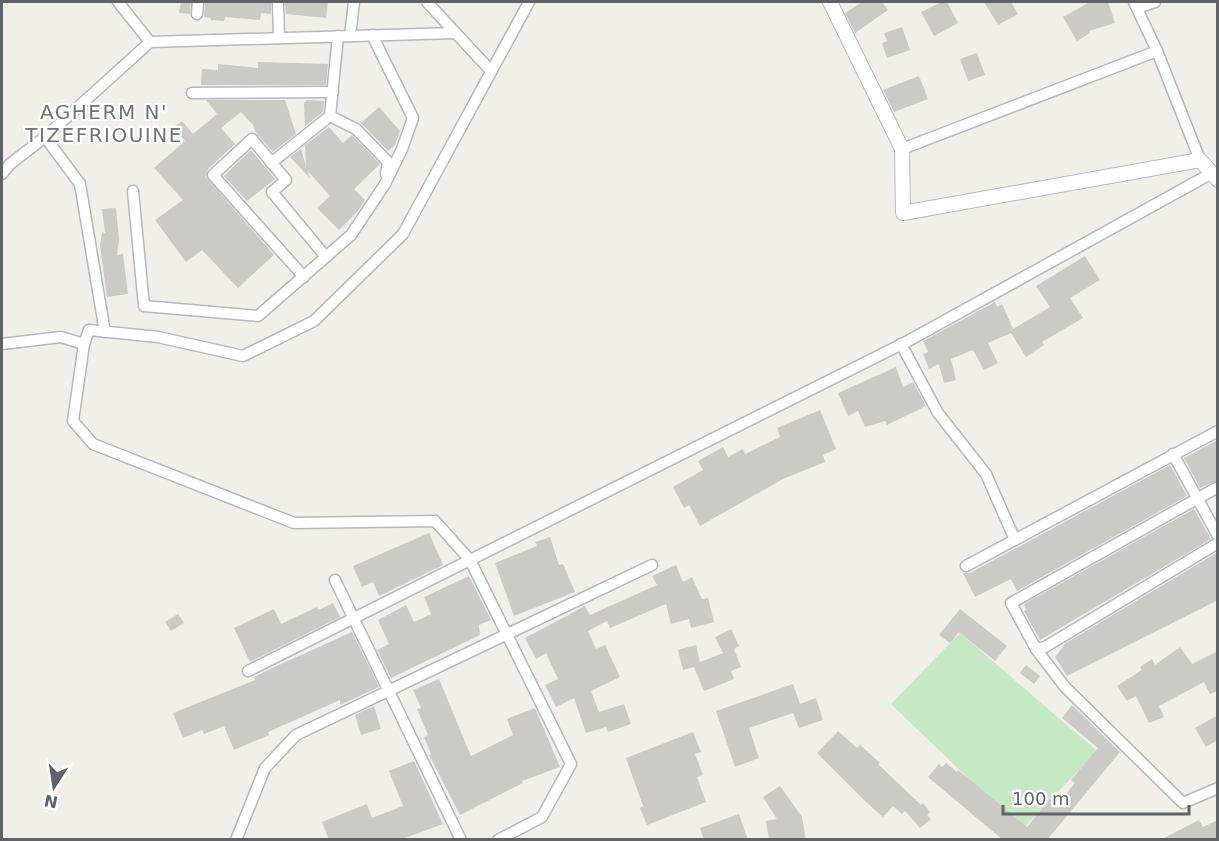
<svg xmlns="http://www.w3.org/2000/svg" width="1219" height="841" viewBox="0 0 1219 841" font-family="'DejaVu Sans',sans-serif">
	<rect width="100%" height="100%" fill="#f1efe8"/>
	<!-- green -->
	<path fill="#c5e8c5" d="M960,633L1097,751L1022,830L891,704Z"/>
	<!-- building -->
	<g fill="#cccac5">
		<path d="M181,2H191L190,14L179,13Z"/>
		<path d="M205,2H271V14L261,13L260,20L225,17L224,21L211,20V18L204,17Z"/>
		<path d="M285,2H328L326,18L286,14Z"/>
		<path d="M862,2H882L888,10L855,33L845,13Z"/>
		<path d="M942,2H947L958,23L934,36L921,12Z"/>
		<path d="M984,2H1011L1018,14L998,25Z"/>
		<path d="M1090,2H1108L1115,23L1089,31L1090,33L1077,41L1063,17Z"/>
		<path d="M902,27L910,50L887,58L882,43L887,41L884,33Z"/>
		<path d="M977,53L985,75L968,81L960,59Z"/>
		<path d="M258,62L328,64L326,85H201L202,69L218,70V64L258,68Z"/>
		<path d="M919,76L928,99L894,112L883,90Z"/>
		<path d="M206,100H285L296,134L273,152L256,133L253,125L241,112L221,128L235,144L208,169L206,177L274,255L238,288L202,250L186,262L155,220L183,200L154,168L185,141L174,127L182,121L193,134L217,114Z"/>
		<path d="M307,100L324,101L323,112L305,126L304,103Z"/>
		<path d="M379,107L400,131L395,145L388,151L361,123Z"/>
		<path d="M329,127L343,143L352,135L380,164L354,189L365,200L358,211L339,230L317,208L330,196L307,170L310,178L290,157L301,149L306,166L305,145Z"/>
		<path d="M251,150L275,179L247,201L224,176Z"/>
		<path d="M116,208L119,239L117,255L123,254L128,294L107,297L100,246L102,232L105,233L102,209Z"/>
		<path d="M1085,256L1100,280L1070,298L1083,318L1042,342L1044,345L1026,357L1011,333L988,343L998,363L984,370L973,350L951,359L956,380L944,383L939,364L929,369L923,354L928,352L923,341L995,302L997,307L1002,304L1013,329L1050,307L1036,286Z"/>
		<path d="M896,367L903,387L913,382L926,406L887,425L885,421L865,427L858,411L848,416L838,393Z"/>
		<path d="M820,410L836,449L823,455L825,462L783,479L700,526L689,505L684,508L673,487L703,470L698,461L723,447L728,457L743,449L745,454L780,437L777,428Z"/>
		<path d="M1218,440V480L1200,488L1184,458Z"/>
		<path d="M1170,465L1187,496L1017,591L1011,579L975,597L963,573H970Z"/>
		<path d="M1194,509L1211,539L1040,640L1024,611L1026,610L1024,604Z"/>
		<path d="M429,533L443,565L379,596L373,582L362,587L353,566Z"/>
		<path d="M550,537L559,565L563,564L575,592L514,616L495,563L537,546L535,542Z"/>
		<path d="M1218,552V600L1067,676L1055,657L1066,643Z"/>
		<path d="M676,565L683,582L692,577L702,599L708,598L714,622L691,628L689,619L671,624L666,604L610,628L607,621L588,631L596,649L605,645L620,677L591,691L599,712L624,704L631,724L608,732L606,727L586,733L574,698L556,707L545,685L558,679L546,653L536,659L525,638L585,606L590,615L657,585L652,576Z"/>
		<path d="M469,576L491,620L479,625L480,635L391,678L377,650L389,644L378,620L406,605L414,622L431,614L424,597Z"/>
		<path d="M333,603L340,617L250,662L234,628L274,609L281,624L317,607L319,610Z"/>
		<path d="M960,609L1007,646L995,661L959,632L950,643L939,635Z"/>
		<path d="M178,614L184,623L171,631L165,622Z"/>
		<path d="M731,629L739,646L734,649L741,667L731,671L734,679L704,691L694,667L683,670L678,650L696,645L700,662L723,653L715,637Z"/>
		<path d="M352,632L379,687L340,705V700L268,732L269,735L234,750L224,726L204,734L202,730L183,738L173,713L255,680L254,677L268,670Z"/>
		<path d="M1180,647L1192,664L1218,651V691L1210,694L1204,682L1159,706L1164,717L1149,723L1136,696L1127,701L1117,686L1142,670L1140,667L1152,659L1155,665Z"/>
		<path d="M1026,665L1040,676L1034,684L1020,673Z"/>
		<path d="M439,679L471,756L513,735L507,719L535,708L560,767L522,781L523,783L460,815L429,755L431,754L424,737L428,735L417,709L421,708L413,690Z"/>
		<path d="M793,684L800,704L816,698L823,720L799,728L793,713L749,728L759,758L735,767L716,711Z"/>
		<path d="M1072,705L1120,752L1047,840H1003L928,777L939,764L942,767L946,763L957,772L958,770L1027,827L1050,799L1057,805L1075,783L1071,780L1098,748L1062,718Z"/>
		<path d="M374,706L381,729L361,735L355,715Z"/>
		<path d="M1218,715V740L1206,747L1195,728Z"/>
		<path d="M838,731L857,748L860,745L880,763L878,764L921,805L923,803L930,812L927,815L931,819L920,828L905,811L902,814L893,806L883,817L865,801L817,753Z"/>
		<path d="M693,732L701,752L695,754L703,775L697,777L706,802L647,825L640,808L643,806L626,758Z"/>
		<path d="M414,761L443,824L400,840H329L322,822L367,804L372,818L403,806L389,771Z"/>
		<path d="M780,786L802,817L806,840H769L766,821L777,819L763,797Z"/>
		<path d="M739,814L748,840H704L700,828Z"/>
		<path d="M1199,820L1203,827L1218,820V840H1160Z"/>
	</g>
	<g fill="none" stroke-linecap="round" stroke-linejoin="round">
		<!-- street casing -->
		<g stroke="#b5b8bc" stroke-width="13">
			<g id="street">
				<path d="M118,2L150,42"/>
				<path d="M278,2L279,38"/>
				<path d="M427,2L491,71"/>
				<path d="M1134,2L1157,51L1200,160"/>
				<path d="M1137,8L1155,2"/>
				<path d="M197,14L198,2"/>
				<path d="M350,36L354,2"/>
				<path d="M192,93L333,92"/>
				<path d="M330,116L356,129L388,162L386,174"/>
				<path d="M45,137L80,184L105,332"/>
				<path d="M902,149L1157,51"/>
				<path d="M271,163L330,116L338,36"/>
				<path d="M2,174L10,164L45,137L150,42L455,33"/>
				<path d="M133,191L144,306L258,316L351,235L385,184L402,149L413,118L372,35"/>
				<path d="M304,277L213,175L252,139L286,180L272,192L326,257"/>
				<path d="M2,344L61,337L84,344"/>
				<path d="M901,344L938,413L986,474L1015,540"/>
				<path d="M1173,454L1218,536"/>
				<path d="M1218,487L1011,603L1036,649L1045,647L1218,543"/>
				<path d="M966,566L1218,431"/>
				<path d="M335,580L461,840"/>
				<path d="M1036,649L1065,687L1183,803L1218,788"/>
				<path d="M248,671L470,560L435,521L294,523L93,444L73,421L84,344L89,330L158,337L243,356L314,321L403,234L529,2"/>
				<path d="M236,840L265,768L296,735L652,565"/>
				<path d="M498,840L542,817L571,764L470,560L908,341L1212,173"/>
			</g>
		</g>
		<!-- secondary casing -->
		<g stroke="#b6babf" stroke-width="16">
			<path id="secondary" d="M830,2L902,149L903,213L1200,160L1218,180"/>
		</g>
		<!-- street -->
		<use href="#street" stroke="#fff" stroke-width="10"/>
		<!-- secondary -->
		<use href="#secondary" stroke="#fff" stroke-width="14"/>
	</g>
	<g text-anchor="middle" stroke-width="4.5" stroke-linejoin="round" paint-order="stroke">
		<!-- neighbourhood labels -->
		<g font-size="20" letter-spacing="1.5" fill="#70757a" stroke="#fff">
			<text x="104" y="119">AGHERM N'<tspan x="104" dy="23">TIZEFRIOUINE</tspan></text>
		</g>
	</g>
	<!-- border -->
	<rect width="1219" height="841" fill="none" stroke="#5f6368" stroke-width="6"/>
	<!-- north arrow -->
	<g transform="translate(54 787) rotate(192)" stroke="#ffffff" stroke-width="4.5" paint-order="stroke">
	<path d="M0-4.5L10 22L0 15L-10 22Z" fill="#5f6368"/>
	<text y="-9" font-size="16" font-weight="bold" text-anchor="middle" fill="#5f6368">N</text>
	</g>
	<!-- scale -->
	<path d="M1003 805v9h186v-9" fill="none" stroke="#5f6368" stroke-width="3"/>
	<text x="1012" y="805" font-size="18" fill="#5f6368" stroke="#ffffff" stroke-width="4.5" paint-order="stroke">100 m</text>
</svg>
